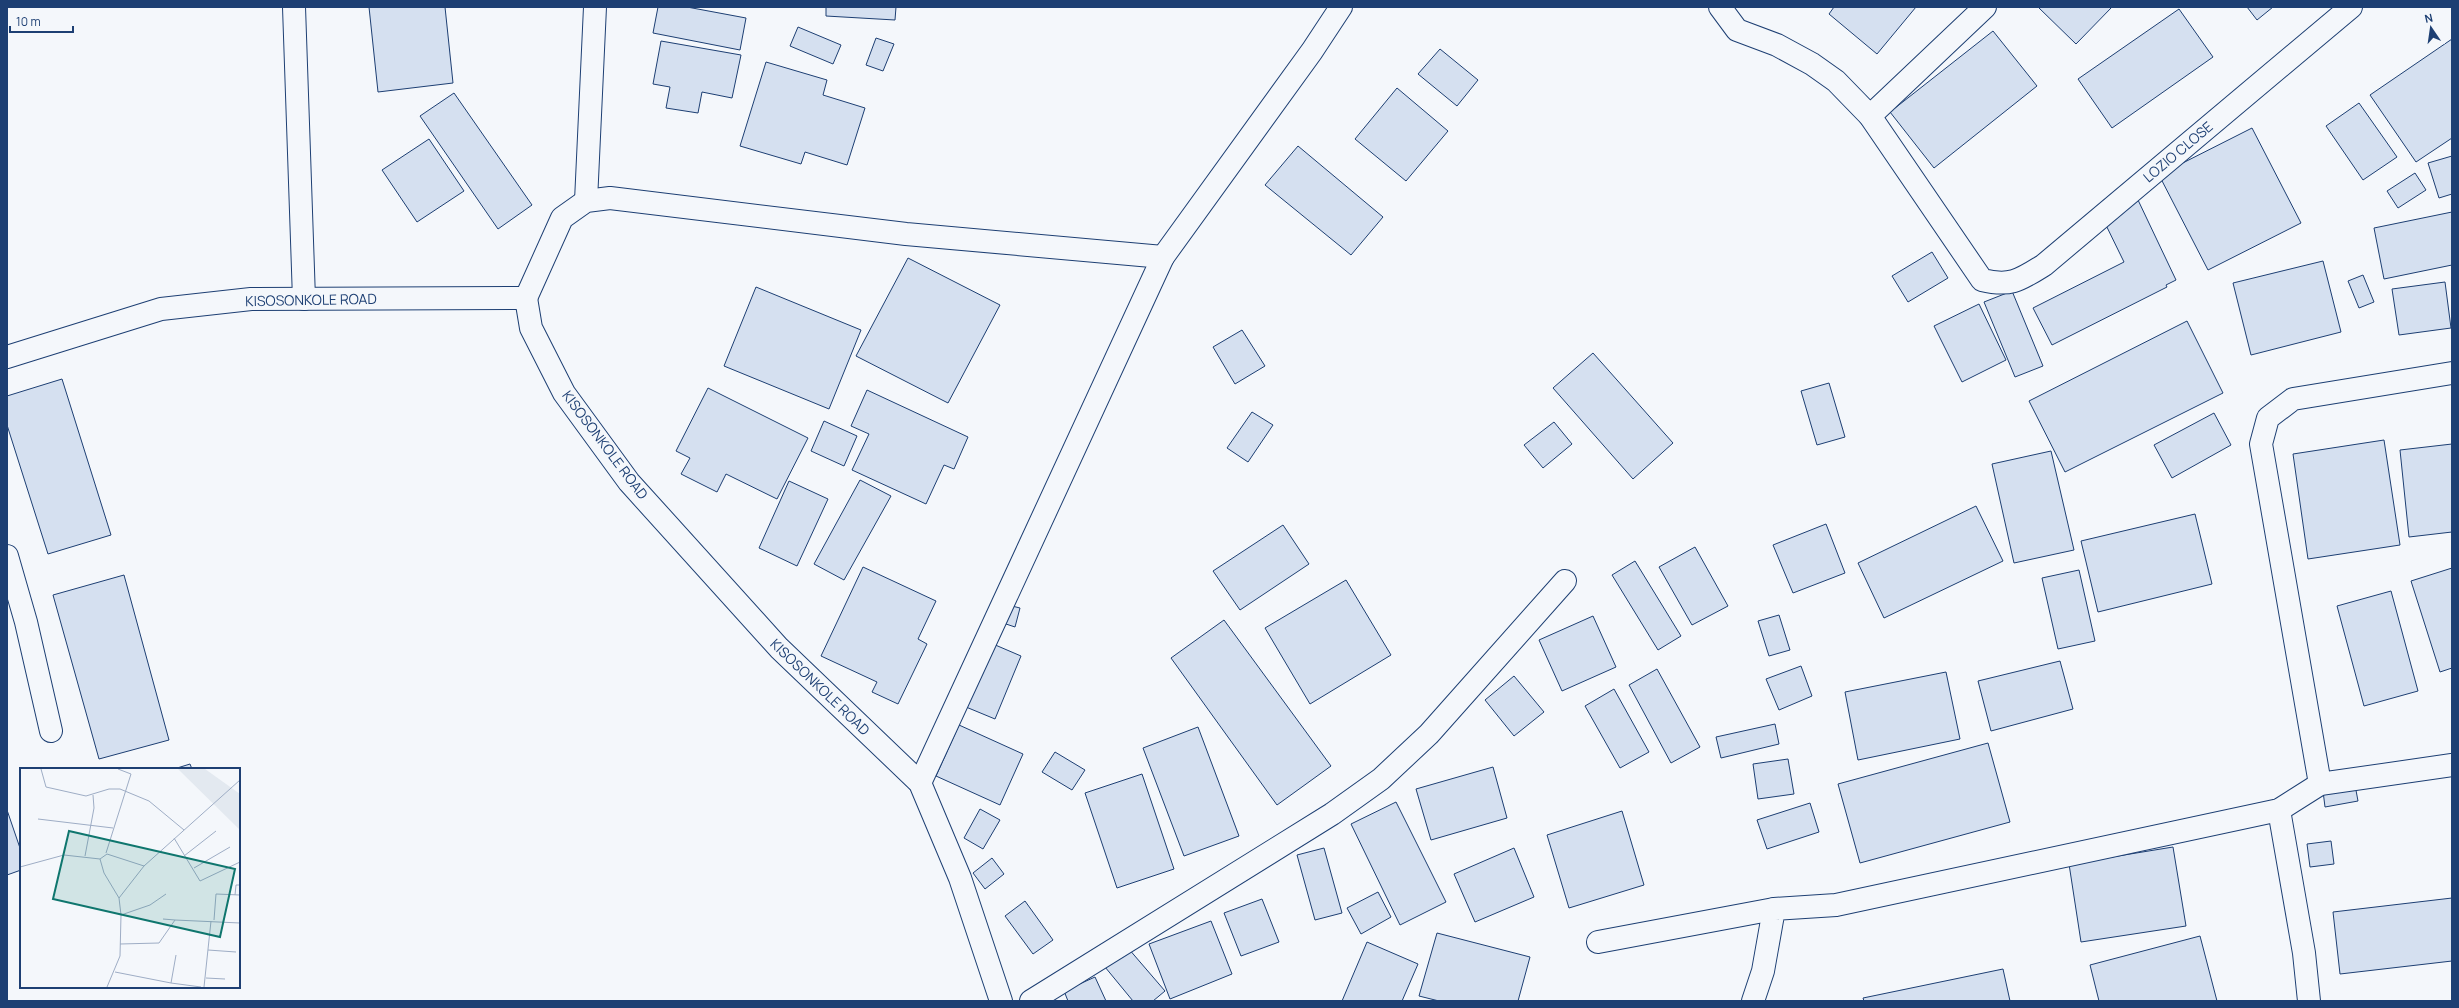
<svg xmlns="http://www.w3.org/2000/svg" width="2459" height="1008" viewBox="0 0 2459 1008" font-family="Manrope,sans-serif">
	<rect width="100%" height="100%" fill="#f4f7fb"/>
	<!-- building -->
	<g fill="#d5e0f0" stroke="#1d3f73">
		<path d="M369,7H445L453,83L378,92Z"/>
		<path d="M658,7H687L746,18L740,50L653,33Z"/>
		<path d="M826,7H896L895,20L826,16Z"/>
		<path d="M1834,7H1916L1877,54L1829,14Z"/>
		<path d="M2038,7H2112L2076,44Z"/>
		<path d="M2247,7H2273L2257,20Z"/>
		<path d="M2179,9L2213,57L2112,128L2078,79Z"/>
		<path d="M798,27L841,45L833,64L790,46Z"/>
		<path d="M1993,31L2037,86L1934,168L1890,112Z"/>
		<path d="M876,38L894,44L883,71L866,65Z"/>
		<path d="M2452,39V138L2416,162L2370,95Z"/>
		<path d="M661,41L741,55L732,98L702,92L698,113L666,108L670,87L653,84Z"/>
		<path d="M1440,49L1478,80L1457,106L1418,74Z"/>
		<path d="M766,62L827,80L823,95L865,108L847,165L805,152L801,164L740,146Z"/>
		<path d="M1397,88L1448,131L1406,181L1355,139Z"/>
		<path d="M454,93L532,205L498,229L420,116Z"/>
		<path d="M2359,103L2397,157L2363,180L2326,126Z"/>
		<path d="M2252,128L2301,223L2208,270L2159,175Z"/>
		<path d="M429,139L464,191L417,222L382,170Z"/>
		<path d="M1298,146L1383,217L1351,255L1265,185Z"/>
		<path d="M2452,156V194L2439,198L2428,163Z"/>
		<path d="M2415,173L2426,190L2398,208L2387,191Z"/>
		<path d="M2138,200L2176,280L2166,285L2167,287L2052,345L2033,308L2124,262L2102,217Z"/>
		<path d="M2452,212V265L2384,279L2374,228Z"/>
		<path d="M1932,252L1948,278L1908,302L1892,276Z"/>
		<path d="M908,258L1000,305L948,403L856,356Z"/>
		<path d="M2323,261L2341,332L2251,355L2233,283Z"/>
		<path d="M2363,275L2374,302L2359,308L2348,281Z"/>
		<path d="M2445,282L2451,328L2399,335L2392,289Z"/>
		<path d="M756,287L861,330L829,409L724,366Z"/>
		<path d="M2012,291L2043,366L2015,377L1984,302Z"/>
		<path d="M1979,304L2006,360L1962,382L1934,326Z"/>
		<path d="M2187,321L2223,393L2065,472L2029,401Z"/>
		<path d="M1242,330L1265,366L1235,384L1213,347Z"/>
		<path d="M1593,353L1673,443L1633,479L1553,388Z"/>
		<path d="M62,379L111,535L48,554L7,425V396Z"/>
		<path d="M1829,383L1845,437L1817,445L1801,391Z"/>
		<path d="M708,388L808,438L777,499L726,474L717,492L681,474L690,458L676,451Z"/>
		<path d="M867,390L968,437L954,469L944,465L926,504L852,470L869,434L851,426Z"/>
		<path d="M1252,412L1273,425L1248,462L1227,448Z"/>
		<path d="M2214,413L2231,445L2172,478L2154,445Z"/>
		<path d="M824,421L857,436L844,466L811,451Z"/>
		<path d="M1554,422L1572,444L1543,468L1524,445Z"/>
		<path d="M2384,440L2400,545L2308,559L2293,454Z"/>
		<path d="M2452,444V532L2409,537L2400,450Z"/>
		<path d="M2051,451L2074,550L2014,563L1992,464Z"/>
		<path d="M860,480L891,496L844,580L814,564Z"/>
		<path d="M789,481L828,499L797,566L759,548Z"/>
		<path d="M1976,506L2003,561L1884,618L1858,563Z"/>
		<path d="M2195,514L2212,584L2098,612L2081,541Z"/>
		<path d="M1826,524L1845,573L1793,593L1773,545Z"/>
		<path d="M1283,525L1309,564L1240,610L1213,571Z"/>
		<path d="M1695,547L1728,606L1692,625L1659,567Z"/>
		<path d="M1635,561L1681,636L1658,650L1612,575Z"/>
		<path d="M863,567L936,601L918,639L927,644L898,704L872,692L877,682L821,656Z"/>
		<path d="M2452,568V668L2440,672L2411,581Z"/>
		<path d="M2079,570L2095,641L2058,649L2042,578Z"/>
		<path d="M124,575L169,740L99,759L53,595Z"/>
		<path d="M1346,580L1391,655L1310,704L1265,628Z"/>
		<path d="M2391,591L2418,691L2364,706L2337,606Z"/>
		<path d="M1008,605L1020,608L1015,627L1003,623Z"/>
		<path d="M1779,615L1790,650L1769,656L1758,621Z"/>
		<path d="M1593,616L1616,667L1562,691L1539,640Z"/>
		<path d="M1224,620L1331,766L1277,805L1171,658Z"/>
		<path d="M993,644L1021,656L995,719L966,707Z"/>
		<path d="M2060,661L2073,709L1991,731L1978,681Z"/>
		<path d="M1801,666L1812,696L1779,710L1766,679Z"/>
		<path d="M1657,669L1700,747L1671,763L1629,685Z"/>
		<path d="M1946,672L1960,739L1858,760L1845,692Z"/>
		<path d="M1514,676L1544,712L1514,736L1485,700Z"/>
		<path d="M1614,689L1649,752L1620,768L1585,706Z"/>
		<path d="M1775,724L1779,744L1721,758L1716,737Z"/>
		<path d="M959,725L1023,754L1000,805L936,776Z"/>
		<path d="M1198,727L1239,836L1184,856L1143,748Z"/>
		<path d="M1988,743L2010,822L1860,863L1838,784Z"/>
		<path d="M1055,752L1085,770L1072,790L1042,772Z"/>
		<path d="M1788,759L1794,794L1758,799L1753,764Z"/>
		<path d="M190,764L192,769H174Z"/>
		<path d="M1493,767L1507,818L1431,840L1416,789Z"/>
		<path d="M1142,774L1174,869L1117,888L1085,793Z"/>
		<path d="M2355,785L2358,801L2325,807L2323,791Z"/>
		<path d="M1396,802L1446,902L1400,925L1351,824Z"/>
		<path d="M1810,803L1819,832L1767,849L1757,820Z"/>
		<path d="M980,809L1000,820L983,849L964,838Z"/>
		<path d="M7,810L21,851V870L7,875Z"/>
		<path d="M1622,811L1644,885L1569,908L1547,835Z"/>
		<path d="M2331,841L2334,864L2310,867L2307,844Z"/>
		<path d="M2173,847L2186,926L2081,942L2069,864Z"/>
		<path d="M1324,848L1342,913L1315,920L1297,855Z"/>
		<path d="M1514,848L1534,897L1475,922L1454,874Z"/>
		<path d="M992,858L1004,874L985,889L973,873Z"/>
		<path d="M1378,892L1391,917L1361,934L1347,908Z"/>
		<path d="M2452,898V961L2340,974L2333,912Z"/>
		<path d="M1262,899L1279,942L1241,956L1224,913Z"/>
		<path d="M1025,901L1053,940L1033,954L1005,916Z"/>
		<path d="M1211,921L1232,974L1170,999L1149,944Z"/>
		<path d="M1437,933L1530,957L1518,1001H1439L1419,996Z"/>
		<path d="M2200,936L2217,1001H2099L2090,965Z"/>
		<path d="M1367,942L1418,964L1402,1001H1342Z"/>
		<path d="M1128,948L1165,991L1153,1001H1133L1105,967Z"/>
		<path d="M2003,969L2010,1001H1864L1863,998Z"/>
		<path d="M1095,977L1106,1001H1068L1064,991Z"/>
	</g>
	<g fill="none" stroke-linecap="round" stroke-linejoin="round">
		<!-- minor casing -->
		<g stroke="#1d3f73" stroke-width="24">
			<g id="minor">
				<path d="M294,7L304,299"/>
				<path d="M1720,7L1737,30L1777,45L1812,64L1836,81L1870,116L1982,280C2011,287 2020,280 2044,265L2351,7"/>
				<path d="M1870,116L1985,7"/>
				<path d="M586,201L595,7"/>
				<path d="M526,298L562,218L586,201L610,198L906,234L1163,257"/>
				<path d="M7,357L161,309L251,299L526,298L531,328L564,393L629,482L779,648L920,783L960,878L1001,1001"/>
				<path d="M7,556L26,622L51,731"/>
				<path d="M920,783L1163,257L1312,51L1341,7"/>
				<path d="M2320,784L2261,444L2268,418L2293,399L2452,373"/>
				<path d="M2279,810L2304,953L2309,1001"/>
				<path d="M1598,942L1774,909"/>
				<path d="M1031,1001L1332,814L1381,779L1429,734L1565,581"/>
				<path d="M1753,1001L1763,971L1774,909L1836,905L2279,810L2320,784L2452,765"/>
			</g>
		</g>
		<!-- minor -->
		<use href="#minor" stroke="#f4f7fb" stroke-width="22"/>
	</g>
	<g text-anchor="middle" stroke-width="3" stroke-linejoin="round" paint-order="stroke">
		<!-- street labels -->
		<g font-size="14" fill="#1d3f73" stroke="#f4f7fb">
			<text transform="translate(2178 152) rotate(-40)" y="5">LOZIO CLOSE</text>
			<text transform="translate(311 300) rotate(-1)" y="5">KISOSONKOLE ROAD</text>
			<text transform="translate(605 445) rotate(53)" y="5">KISOSONKOLE ROAD</text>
			<text transform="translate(820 687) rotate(44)" y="5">KISOSONKOLE ROAD</text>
		</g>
	</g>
	<!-- overview -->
	<g transform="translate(20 768)">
		<rect width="220" height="220" fill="#f4f7fb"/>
		<path d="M158,1H185L220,26V62Z" fill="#e3e9f0"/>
		<path fill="none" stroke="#9eadc5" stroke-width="1" d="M21,1L26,19L66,28L89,21H100L129,33L164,62M18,51L93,60M154,70L180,113L220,94M86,85L111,6L98,1M65,88L74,40L73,27M164,88L196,63M80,91L87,86L124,98M0,99L44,87L80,91L84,105L99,130L101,147L100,188L87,219M174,100L210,79M215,127L216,117H220M99,130L124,98L220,12M101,147L130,137L146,126M143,151L155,152M194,152L196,126L220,127M100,176L139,175L155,152L220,155M188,182L216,184M95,204L151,215L156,187M186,210L205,211M151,215L181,219M184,219L191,153"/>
		<path fill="#0f766e" fill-opacity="0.15" stroke="#0f766e" stroke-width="2" d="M49,63L215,101L200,169L33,131Z"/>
		<rect width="220" height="220" fill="none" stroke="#1d3f73" stroke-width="2"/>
	</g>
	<!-- border -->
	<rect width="2459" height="1008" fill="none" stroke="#1d3f73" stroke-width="16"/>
	<!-- north arrow -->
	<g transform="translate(2431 28) rotate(347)" stroke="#f4f7fb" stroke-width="3" paint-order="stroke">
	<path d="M0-3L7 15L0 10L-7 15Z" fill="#1d3f73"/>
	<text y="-6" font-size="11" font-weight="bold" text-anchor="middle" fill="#1d3f73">N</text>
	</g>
	<!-- scale -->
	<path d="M10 26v6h63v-6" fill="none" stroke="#1d3f73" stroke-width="2"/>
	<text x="16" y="26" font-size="12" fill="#1d3f73" stroke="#f4f7fb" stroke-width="3" paint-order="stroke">10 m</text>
</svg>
